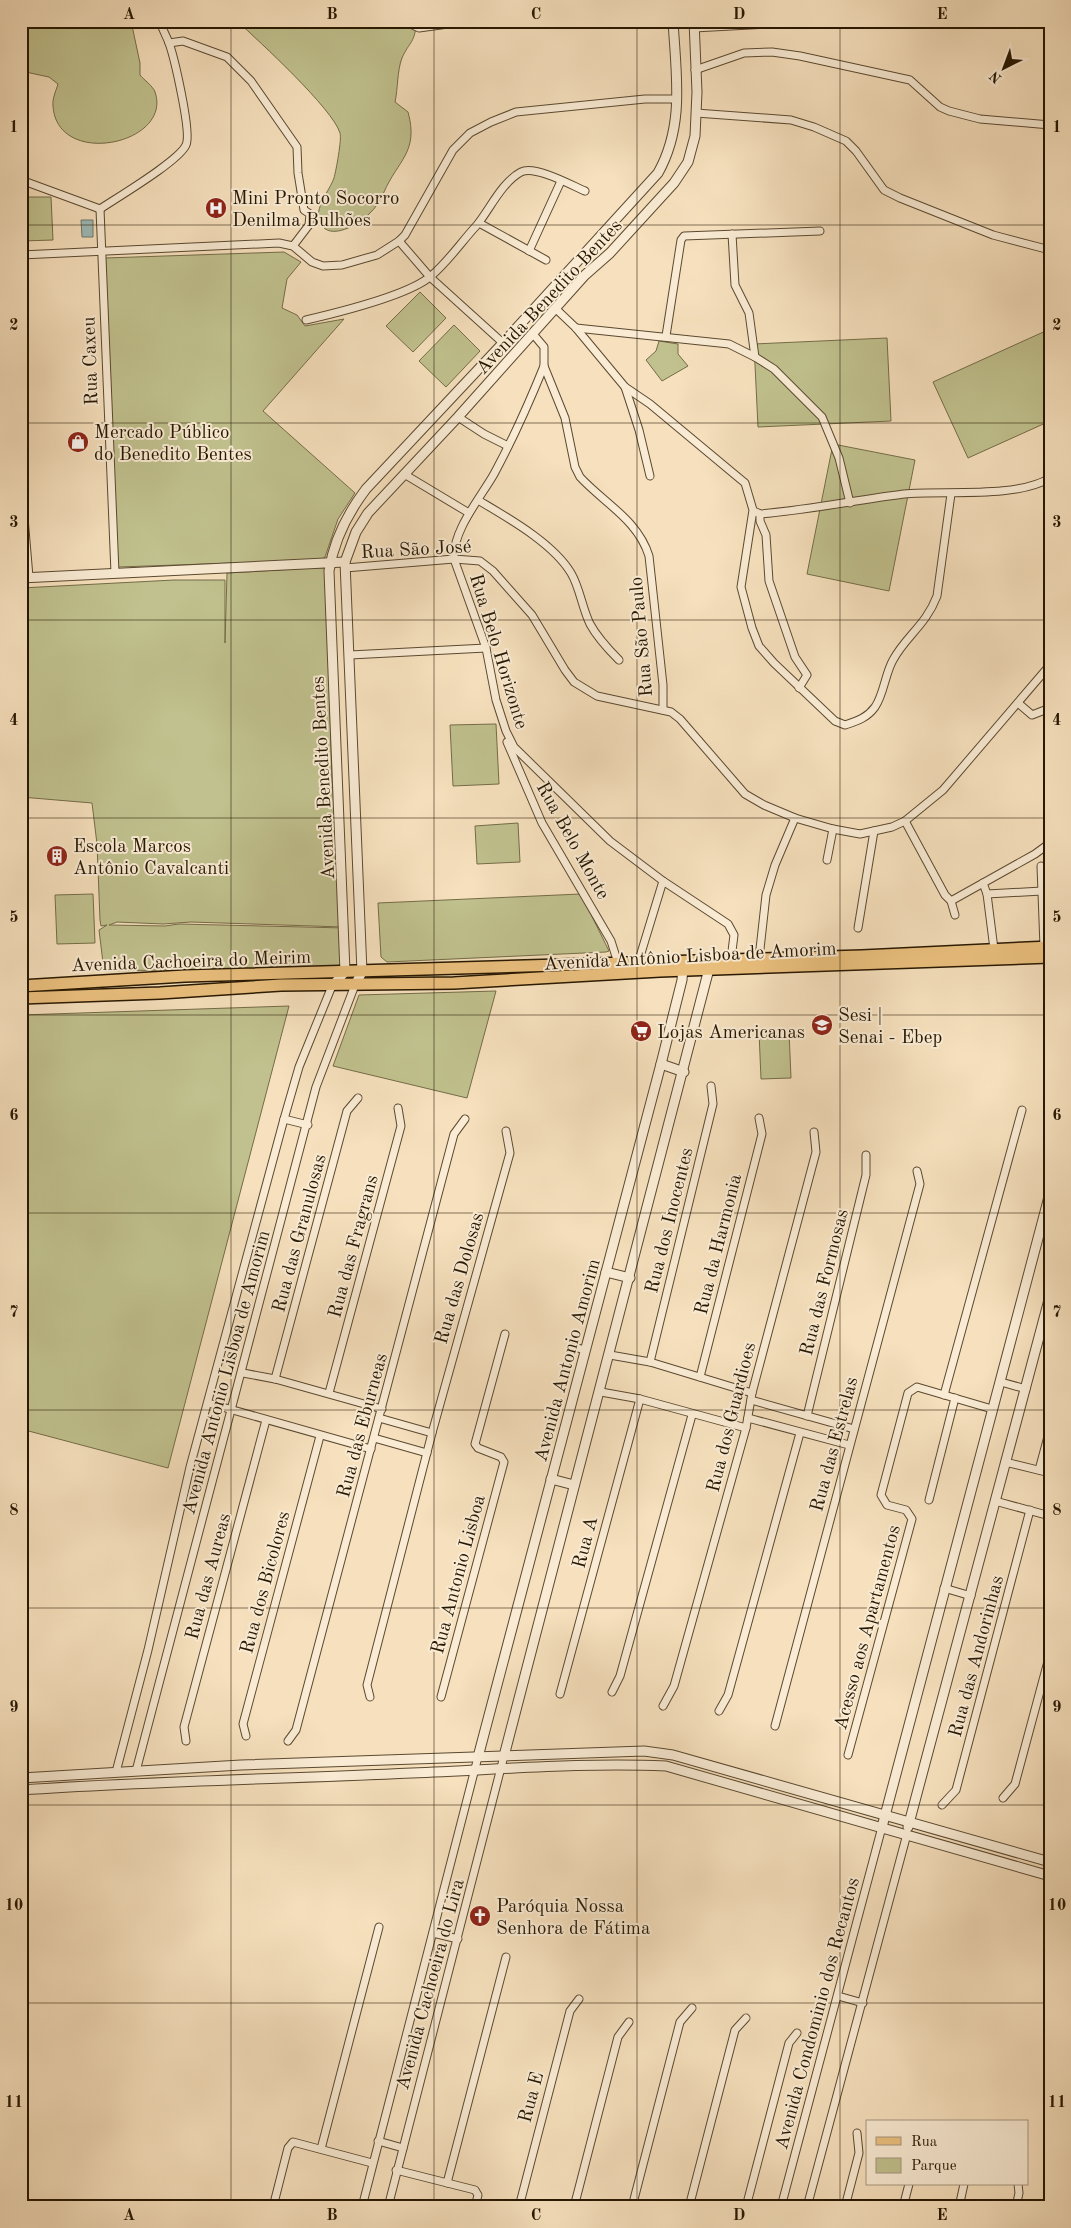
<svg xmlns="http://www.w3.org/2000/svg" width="1071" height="2228" viewBox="0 0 1071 2228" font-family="'Old Standard TT',serif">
	<rect width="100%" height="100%" fill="#f6e0bd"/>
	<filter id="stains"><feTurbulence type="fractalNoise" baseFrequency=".004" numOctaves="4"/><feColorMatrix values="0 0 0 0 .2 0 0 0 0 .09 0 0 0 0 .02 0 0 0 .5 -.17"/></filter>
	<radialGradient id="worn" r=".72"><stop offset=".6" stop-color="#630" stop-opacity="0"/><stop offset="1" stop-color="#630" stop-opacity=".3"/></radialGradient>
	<!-- green -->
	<g fill="#c0c18e" stroke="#746c48">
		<path d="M21,21H131L140,63V75C144,80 153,86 155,92C173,144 57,169 53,106C52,99 56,91 58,84L49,77L21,71Z"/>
		<path d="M237,21H416C416,42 409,42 402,58C397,71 398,89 395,102L408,112C419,152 398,160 384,192C380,200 376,208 369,214C359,224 330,242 320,223C313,209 330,190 334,178C336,171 342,139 340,133C333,109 259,41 237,21Z"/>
		<path d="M21,197H51L53,240L21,241Z"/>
		<path d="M284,252L301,262L287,279L282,308L297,315L305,326L344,319L263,411L355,493L338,519L325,557L320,560L118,567L105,258Z"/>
		<path d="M420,292L446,318L413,352L386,326Z"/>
		<path d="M454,325L480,351L446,387L419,361Z"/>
		<path d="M1050,329V421L968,458L933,382Z"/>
		<path d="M887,338L891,421L758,427L754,344Z"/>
		<path d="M659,341L678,344V354L688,366L662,381L646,360L656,351Z"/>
		<path d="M833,444L915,460L889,591L807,574Z"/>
		<path d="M313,568H326L332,779L343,927L191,922L163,924L117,922L109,925L165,926L179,924L345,928L344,967L104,971L99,930L107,925L101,926L100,920L97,844L92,803L21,797V588L174,580H225V643L227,573Z"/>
		<path d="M496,724L499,784L453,786L450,725Z"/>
		<path d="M518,823L520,862L477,864L475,826Z"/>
		<path d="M93,894L95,943L57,944L55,895Z"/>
		<path d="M581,894L609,951L606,952L387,962L381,957L378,903Z"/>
		<path d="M496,991L467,1098L333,1066L359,995Z"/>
		<path d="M289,1006L168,1468L21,1429V1015Z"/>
		<path d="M789,1031L791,1078L761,1079L759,1032Z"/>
	</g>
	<!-- water -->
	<path fill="#9ebbb8" stroke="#6e796f" d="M81,220H93V237H82Z"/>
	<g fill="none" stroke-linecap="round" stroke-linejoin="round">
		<!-- minor casing -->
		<g stroke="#5b4930" stroke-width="9">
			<g id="minor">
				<path d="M404,21L419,28L470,21"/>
				<path d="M536,21L537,22"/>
				<path d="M694,28L825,21"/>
				<path d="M169,43L183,41L227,57L251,81L297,147L298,173L304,210L310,214L309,225L293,246"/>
				<path d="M695,70L744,53L772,52L800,56L910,80L940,107L949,111L980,119L1050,125"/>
				<path d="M696,113L791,120L814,127L846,141L856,151L884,190L900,198L993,235L1050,250"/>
				<path d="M21,180L100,209"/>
				<path d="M100,209L115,573"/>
				<path d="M100,209C118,197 179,161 186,145C192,133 174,57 169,43C166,35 162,29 160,21"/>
				<path d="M479,223L546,260"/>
				<path d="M732,234L735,285L749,313L755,357"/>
				<path d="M399,241L430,277L503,343"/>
				<path d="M529,251L561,181"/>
				<path d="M21,255L279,243L293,246L312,262L323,266L342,265L377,255L399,241L405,235L453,150L470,133L491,122L516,112L645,99H677"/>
				<path d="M555,308L576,328L625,387L650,404L745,483L753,510L741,587L752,628L759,646L774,663L835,721L845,725C857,721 867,718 875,707C884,694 885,674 893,660C906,636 926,625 937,596L951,494"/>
				<path d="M306,320C336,313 408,296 431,276C448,262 462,241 477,225C490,209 502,182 521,172C535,165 571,185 585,191"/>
				<path d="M576,328L729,344L755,357L774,369L822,417L839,458L850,503"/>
				<path d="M533,334L544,347V366C529,403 513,439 494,474C481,497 452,531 454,559L486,648L496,700L506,731L514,747L610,841L663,881L728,924L734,935L731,959"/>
				<path d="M666,336L681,240L684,236L820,231"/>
				<path d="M544,366L565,418L575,467L580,477C604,503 638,520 649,556L663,685V710"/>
				<path d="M625,387L639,430L650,476"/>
				<path d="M458,417L484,434L508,446"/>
				<path d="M404,474L469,513"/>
				<path d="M478,500C508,518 553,543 571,573C580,588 582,608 590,624C597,637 608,649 619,660"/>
				<path d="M756,512L760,514V521L766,535L769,581L795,657L807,675L799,688"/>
				<path d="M760,514C808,510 856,500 904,494C944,490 1015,499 1050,478"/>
				<path d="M345,568L454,559L480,561L493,571L532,615L565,670L574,682L597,696L671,712L680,719L745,794L764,805L795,818L833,829L860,834L892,827L905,821L943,790L1050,665"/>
				<path d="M350,655L486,648"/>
				<path d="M1018,703L1032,715L1050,708"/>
				<path d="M507,742L542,823L611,941L618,963"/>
				<path d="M905,821L945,895L951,901L955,915"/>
				<path d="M827,860L833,829"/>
				<path d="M1041,866L1044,947"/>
				<path d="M983,883L987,894L994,949"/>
				<path d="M987,894L1042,891"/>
				<path d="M951,901L1035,854L1050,843"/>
				<path d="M858,928L874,831"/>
				<path d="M759,958L766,895L775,865L795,818"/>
				<path d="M638,963L663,881"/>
				<path d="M284,1119L308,1125"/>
				<path d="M575,1347L584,1350"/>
				<path d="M610,1355L650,1362L752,1393"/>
				<path d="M650,1362L713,1104L711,1086"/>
				<path d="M243,1373L275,1379L382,1409"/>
				<path d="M700,1377L762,1134L759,1118"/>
				<path d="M275,1379L347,1111L358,1098"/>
				<path d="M1001,1382L1026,1389"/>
				<path d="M601,1392L640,1399L746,1428"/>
				<path d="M329,1393L401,1126L398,1108"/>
				<path d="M944,1395L1022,1110"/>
				<path d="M751,1400L854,1429"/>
				<path d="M208,1403L371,1449"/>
				<path d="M807,1416L866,1175V1155"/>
				<path d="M379,1418L432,1433"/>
				<path d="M748,1418L849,1445"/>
				<path d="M374,1438L427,1453"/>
				<path d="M1005,1462L1050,1473"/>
				<path d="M1039,1470L1050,1429"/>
				<path d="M929,1500L955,1398"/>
				<path d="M995,1501L1050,1516"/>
				<path d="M944,1588L971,1596"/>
				<path d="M612,1692L620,1676L692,1415"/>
				<path d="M560,1694L640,1399"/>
				<path d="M370,1697L367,1685L432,1433L510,1153L506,1131"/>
				<path d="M441,1697L504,1462L501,1457L478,1448L475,1444L505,1334"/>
				<path d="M663,1706L674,1686L746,1428L752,1393L816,1152L814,1132"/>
				<path d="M719,1711L728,1695L800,1433"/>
				<path d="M775,1726L920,1184L917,1171"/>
				<path d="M246,1736L243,1724L320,1436"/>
				<path d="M186,1741L184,1727L266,1420"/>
				<path d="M288,1741L296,1730L454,1134L465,1119"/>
				<path d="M848,1755L912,1519L906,1510L887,1505L881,1495L908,1393L917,1387L992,1409"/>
				<path d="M136,1771L316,1087L355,985"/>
				<path d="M116,1772L148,1650L190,1467L284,1119L299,1067L332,986"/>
				<path d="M1003,1798L1015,1784L1050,1654"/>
				<path d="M942,1805L956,1790L1030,1510"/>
				<path d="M433,1933L458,1939"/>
				<path d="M838,1996L863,2003"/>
				<path d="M378,2141L403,2148"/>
				<path d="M321,2149L379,1927"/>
				<path d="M396,2170L475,2190L478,2195L475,2207"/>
				<path d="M447,2183L506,1957"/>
				<path d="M273,2207L288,2148L293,2142L372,2163"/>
				<path d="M362,2207L478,1757"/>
				<path d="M388,2207L504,1756"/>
				<path d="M519,2207L570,2011L579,1999"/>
				<path d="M574,2207L618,2037L629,2022"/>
				<path d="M632,2207L680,2022L692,2008"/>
				<path d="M689,2207L735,2030L746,2018"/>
				<path d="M746,2207L789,2043L797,2033"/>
				<path d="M781,2207L882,1827"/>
				<path d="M807,2207L907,1834"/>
				<path d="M845,2207L859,2153L857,2133"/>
				<path d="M903,2207L909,2184"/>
				<path d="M959,2207L964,2184"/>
				<path d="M1016,2207L1019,2193L1018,2184"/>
			</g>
		</g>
		<!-- tertiary casing -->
		<g stroke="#5b4930" stroke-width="11">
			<g id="tertiary">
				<path d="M21,494L28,577"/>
				<path d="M21,578L345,562"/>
				<path d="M355,985L362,972L345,562L356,532L368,513L458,417L585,275L610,253L674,183L688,162L695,136L697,92L694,21"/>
				<path d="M332,986L345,972L329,571C334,540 347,514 366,489L503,343L658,173C685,125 676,74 673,21"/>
				<path d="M661,1064L684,1072"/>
				<path d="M606,1272L630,1278"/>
				<path d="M551,1479L574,1485"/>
				<path d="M504,1756L710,965"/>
				<path d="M478,1757L661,1064L682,980L683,966"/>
				<path d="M21,1778L241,1765L644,1751L673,1755L1050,1862"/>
				<path d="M21,1790C151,1781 281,1779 412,1773C496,1770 581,1762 666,1766L1050,1876"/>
				<path d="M882,1827L1050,1193"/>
				<path d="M908,1827L1050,1296"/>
			</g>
		</g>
		<!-- primary casing -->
		<g stroke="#271701" stroke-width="14">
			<g id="primary">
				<path d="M21,986L185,976L862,956L1050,947"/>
				<path d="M21,998L160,993L281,985L454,983L660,971L1050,957"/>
			</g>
		</g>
		<!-- minor -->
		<use href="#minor" stroke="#f9ebd4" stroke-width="7"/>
		<!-- tertiary -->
		<use href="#tertiary" stroke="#f9ebd4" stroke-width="9"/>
		<!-- primary -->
		<use href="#primary" stroke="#ebc07e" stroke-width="11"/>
	</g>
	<!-- grid -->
	<path fill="none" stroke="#271701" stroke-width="1" stroke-opacity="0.55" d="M231,21V2207M434,21V2207M637,21V2207M840,21V2207M21,225H1050M21,423H1050M21,620H1050M21,818H1050M21,1015H1050M21,1213H1050M21,1410H1050M21,1608H1050M21,1805H1050M21,2003H1050"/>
	<!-- icons -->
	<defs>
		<g id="hospital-disc" transform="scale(1.125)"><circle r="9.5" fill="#8f2418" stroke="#f9ebd4"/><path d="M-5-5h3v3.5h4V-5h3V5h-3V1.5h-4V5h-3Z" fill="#fff"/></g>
		<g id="shop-disc" transform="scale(1.125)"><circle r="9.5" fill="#8f2418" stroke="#f9ebd4"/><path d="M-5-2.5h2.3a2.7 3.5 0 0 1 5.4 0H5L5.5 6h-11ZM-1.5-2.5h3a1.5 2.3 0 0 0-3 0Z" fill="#fff"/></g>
		<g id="building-disc" transform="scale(1.125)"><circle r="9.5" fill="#8f2418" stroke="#f9ebd4"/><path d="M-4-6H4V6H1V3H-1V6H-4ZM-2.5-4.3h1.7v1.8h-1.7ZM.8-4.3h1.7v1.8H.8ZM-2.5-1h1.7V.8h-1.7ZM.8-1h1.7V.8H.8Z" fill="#fff"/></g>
		<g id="school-disc" transform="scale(1.125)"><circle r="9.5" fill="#8f2418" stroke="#f9ebd4"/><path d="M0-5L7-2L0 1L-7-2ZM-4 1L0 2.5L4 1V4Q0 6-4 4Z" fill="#fff"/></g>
		<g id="supermarket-disc" transform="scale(1.125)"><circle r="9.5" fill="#8f2418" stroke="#f9ebd4"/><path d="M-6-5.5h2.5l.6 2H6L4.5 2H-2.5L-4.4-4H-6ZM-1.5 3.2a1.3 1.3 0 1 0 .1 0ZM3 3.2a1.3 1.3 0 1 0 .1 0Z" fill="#fff"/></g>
		<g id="church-disc" transform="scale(1.125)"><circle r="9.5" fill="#8f2418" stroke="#f9ebd4"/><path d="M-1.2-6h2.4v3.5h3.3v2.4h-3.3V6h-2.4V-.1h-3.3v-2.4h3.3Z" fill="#fff"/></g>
	</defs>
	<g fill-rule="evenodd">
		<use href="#hospital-disc" x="216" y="208"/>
		<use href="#shop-disc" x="78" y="442"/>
		<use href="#building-disc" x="57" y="856"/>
		<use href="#school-disc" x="822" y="1025"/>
		<use href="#supermarket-disc" x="641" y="1031"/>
		<use href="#church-disc" x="480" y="1916"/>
	</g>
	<g text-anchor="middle" stroke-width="4" stroke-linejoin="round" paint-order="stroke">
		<!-- poi labels -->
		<g font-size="19" fill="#271701" stroke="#f9ebd4" text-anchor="start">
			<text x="232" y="204">Mini Pronto Socorro<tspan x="232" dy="22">Denilma Bulhões</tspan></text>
			<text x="94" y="438">Mercado Público<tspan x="94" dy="22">do Benedito Bentes</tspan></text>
			<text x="73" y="852">Escola Marcos<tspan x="73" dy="22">Antônio Cavalcanti</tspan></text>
			<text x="838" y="1021">Sesi |<tspan x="838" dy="22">Senai - Ebep</tspan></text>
			<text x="657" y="1038">Lojas Americanas</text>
			<text x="496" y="1912">Paróquia Nossa<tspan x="496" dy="22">Senhora de Fátima</tspan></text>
		</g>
		<!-- street labels -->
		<g font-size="19" fill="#271701" stroke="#f9ebd4">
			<text transform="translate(548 296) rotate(-47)" y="7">Avenida Benedito Bentes</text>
			<text transform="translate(89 361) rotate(-92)" y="7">Rua Caxeu</text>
			<text transform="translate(416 548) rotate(-3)" y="7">Rua São José</text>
			<text transform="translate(640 637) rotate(-95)" y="7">Rua São Paulo</text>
			<text transform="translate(500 651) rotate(73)" y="7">Rua Belo Horizonte</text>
			<text transform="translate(322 778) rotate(-93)" y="7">Avenida Benedito Bentes</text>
			<text transform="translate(574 840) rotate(61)" y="7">Rua Belo Monte</text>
			<text transform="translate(690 955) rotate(-3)" y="7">Avenida Antônio Lisboa de Amorim</text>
			<text transform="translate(191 960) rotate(-2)" y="7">Avenida Cachoeira do Meirim</text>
			<text transform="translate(668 1220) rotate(-76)" y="7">Rua dos Inocentes</text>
			<text transform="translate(298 1233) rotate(-75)" y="7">Rua das Granulosas</text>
			<text transform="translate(717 1244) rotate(-76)" y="7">Rua da Harmonia</text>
			<text transform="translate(352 1246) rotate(-75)" y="7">Rua das Fragrans</text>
			<text transform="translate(458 1278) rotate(-74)" y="7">Rua das Dolosas</text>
			<text transform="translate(823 1282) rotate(-76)" y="7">Rua das Formosas</text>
			<text transform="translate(566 1360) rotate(-75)" y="7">Avenida Antonio Amorim</text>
			<text transform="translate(225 1372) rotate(-75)" y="7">Avenida Antonio Lisboa de Amorim</text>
			<text transform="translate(730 1417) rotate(-76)" y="7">Rua dos Guardioes</text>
			<text transform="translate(361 1425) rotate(-75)" y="7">Rua das Eburneas</text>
			<text transform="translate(833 1444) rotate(-75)" y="7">Rua das Estrelas</text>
			<text transform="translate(584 1542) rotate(-75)" y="7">Rua A</text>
			<text transform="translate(457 1574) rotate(-75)" y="7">Rua Antonio Lisboa</text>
			<text transform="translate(207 1576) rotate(-75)" y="7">Rua das Aureas</text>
			<text transform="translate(264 1582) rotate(-75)" y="7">Rua dos Bicolores</text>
			<text transform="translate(866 1627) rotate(-75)" y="7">Acesso aos Apartamentos</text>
			<text transform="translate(975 1656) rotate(-75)" y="7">Rua das Andorinhas</text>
			<text transform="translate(429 1984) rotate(-75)" y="7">Avenida Cachoeira do Lira</text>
			<text transform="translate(816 2013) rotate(-75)" y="7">Avenida Condominio dos Recantos</text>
			<text transform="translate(530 2097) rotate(-75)" y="7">Rua E</text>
		</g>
	</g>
	<!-- margin -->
	<rect width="1071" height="2228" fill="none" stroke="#f6e0bd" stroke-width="55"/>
	<!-- legend -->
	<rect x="866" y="2120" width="162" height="65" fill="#f9ebd4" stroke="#a59680"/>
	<rect x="876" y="2137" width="25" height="8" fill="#ebc07e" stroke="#a59680"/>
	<text x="911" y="2146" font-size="15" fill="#271701">Rua</text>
	<rect x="876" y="2158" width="25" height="15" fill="#c0c18e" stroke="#a59680"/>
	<text x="911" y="2170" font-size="15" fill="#271701">Parque</text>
	<!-- north arrow -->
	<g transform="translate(1004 68) rotate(222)" stroke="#f9ebd4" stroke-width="4" paint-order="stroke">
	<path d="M0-4L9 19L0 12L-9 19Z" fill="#271701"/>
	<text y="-8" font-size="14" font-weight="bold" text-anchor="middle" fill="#271701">N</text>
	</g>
	<rect x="28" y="28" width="1016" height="2172" fill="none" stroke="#271701" stroke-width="2"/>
	<g font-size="16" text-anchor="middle" font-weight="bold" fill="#271701">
		<text x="129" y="19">A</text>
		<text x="332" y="19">B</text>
		<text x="536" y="19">C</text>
		<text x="739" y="19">D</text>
		<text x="942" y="19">E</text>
		<text x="14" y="132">1</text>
		<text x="1057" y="132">1</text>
		<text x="14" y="330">2</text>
		<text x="1057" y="330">2</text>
		<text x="14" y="527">3</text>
		<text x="1057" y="527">3</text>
		<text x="14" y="725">4</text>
		<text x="1057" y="725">4</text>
		<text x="14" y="922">5</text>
		<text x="1057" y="922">5</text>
		<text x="14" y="1120">6</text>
		<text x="1057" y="1120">6</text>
		<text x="14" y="1317">7</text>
		<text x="1057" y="1317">7</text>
		<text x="14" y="1515">8</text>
		<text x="1057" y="1515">8</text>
		<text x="14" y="1712">9</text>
		<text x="1057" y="1712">9</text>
		<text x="14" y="1910">10</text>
		<text x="1057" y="1910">10</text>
		<text x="14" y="2107">11</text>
		<text x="1057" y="2107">11</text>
		<text x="129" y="2220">A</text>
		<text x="332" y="2220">B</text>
		<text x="536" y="2220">C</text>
		<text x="739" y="2220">D</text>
		<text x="942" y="2220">E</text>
	</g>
	<rect width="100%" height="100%" filter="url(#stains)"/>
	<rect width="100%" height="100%" fill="url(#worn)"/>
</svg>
